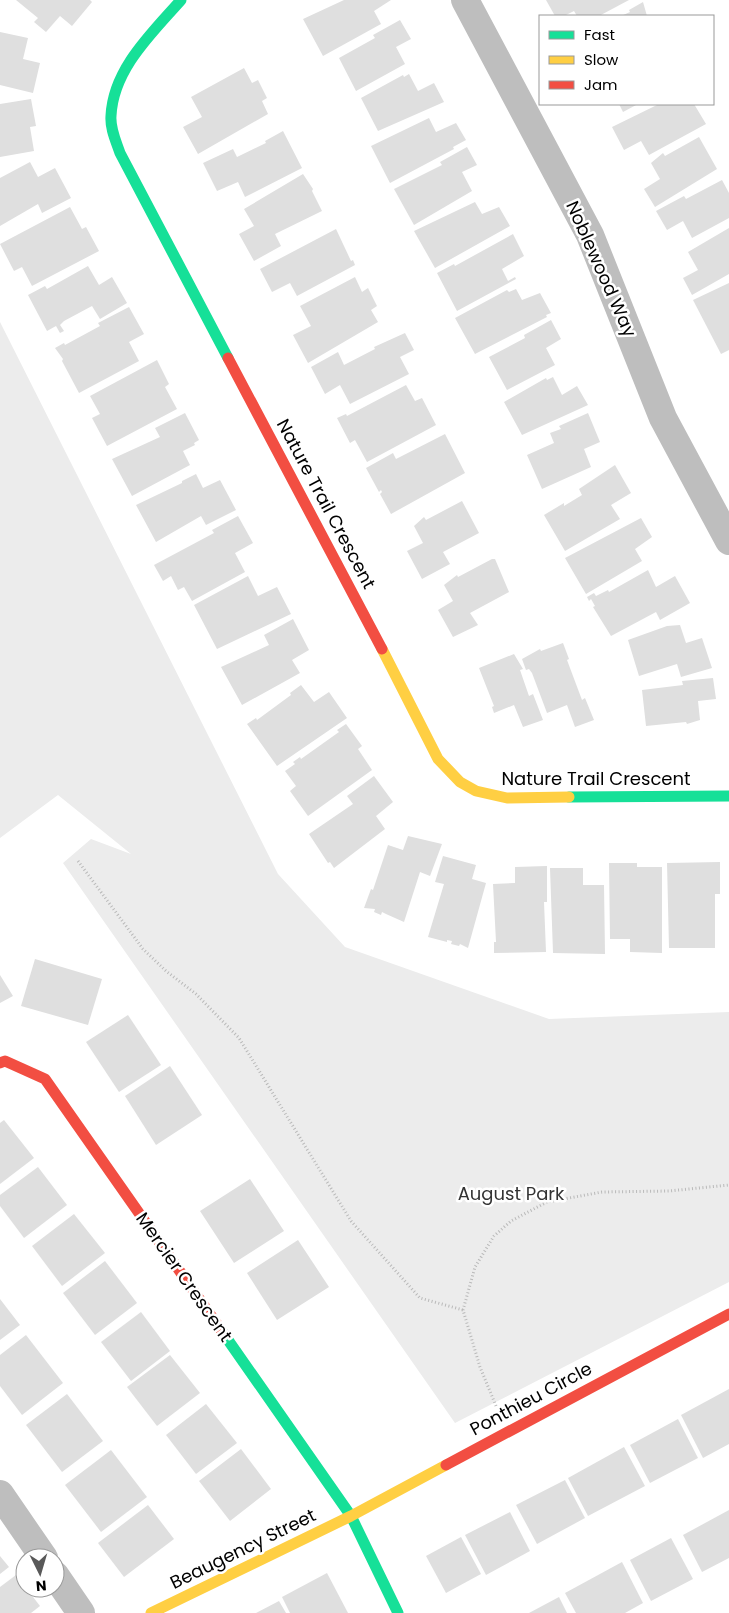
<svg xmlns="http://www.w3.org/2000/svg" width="729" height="1613" viewBox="0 0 729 1613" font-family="Poppins,sans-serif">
	<rect width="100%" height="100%" fill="#fff"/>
	<!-- green -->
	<path fill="#ececec" d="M0,322L278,874L345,947L549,1019L729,1012V1282L455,1423L63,863L91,839L131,854L58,795L0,838Z"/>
	<!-- building -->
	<g fill="#dfdfdf">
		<path d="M16,0H90L92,2L72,26L60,16L46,32L34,22L38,18Z"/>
		<path d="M344,0H391L374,11L381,24L323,56L303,19Z"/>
		<path d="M546,0H629L599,16H577L574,11L564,16H555Z"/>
		<path d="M643,2L647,16H621L630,12L629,10Z"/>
		<path d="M400,20L411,39L396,47L405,64L356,91L339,58L375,38L373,35Z"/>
		<path d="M0,32L28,38L23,59L40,63L33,93L0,85Z"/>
		<path d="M244,68L252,83L258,80L267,98L262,101L268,114L198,154L183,127L202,117L191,97Z"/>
		<path d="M409,74L418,91L434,83L444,102L378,131L361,98L403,75L404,77Z"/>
		<path d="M31,99L36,126L30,127L34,151L0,157V104Z"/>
		<path d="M619,104H638L623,112Z"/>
		<path d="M659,104H694L706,124L649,155L641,141L624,150L612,127Z"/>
		<path d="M429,118L436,132L456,123L466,140L453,147L454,149L390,183L371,146Z"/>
		<path d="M283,131L302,168L245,197L238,182L217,191L203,163L233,149L237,157L266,143L265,141Z"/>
		<path d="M699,137L717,169L655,207L644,189L660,179L651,163L663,153L665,156Z"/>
		<path d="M467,147L477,165L462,172L472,191L414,225L394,189L442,165L440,162Z"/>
		<path d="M30,162L38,177L55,168L71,198L42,213L38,204L0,226V178Z"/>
		<path d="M303,174L313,189L312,191L322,211L275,234L281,246L254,261L239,234L254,226L244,209Z"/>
		<path d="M722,180L729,193V218L692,238L683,221L667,230L656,211L684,196L686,199Z"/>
		<path d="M475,202L482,214L499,207L510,226L435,268L414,231Z"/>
		<path d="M70,207L82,229L86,227L99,251L32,286L22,267L14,271L0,244Z"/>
		<path d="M729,228V274L692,295L683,278L698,270L688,252Z"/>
		<path d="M336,229L351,261L353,260L355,265L297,296L290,283L272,292L260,269Z"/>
		<path d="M513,234L524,256L502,269L508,281L515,277L516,279L457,311L437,273L454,264L455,266Z"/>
		<path d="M88,266L99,285L112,277L127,303L100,319L92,306L64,321L60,325L64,331L60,333L56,326L47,331L28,295L45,286L47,289Z"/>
		<path d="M355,277L362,292L368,288L377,306L371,310L378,322L308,363L293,335L311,326L300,306Z"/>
		<path d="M729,283V350L721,354L693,300Z"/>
		<path d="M516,289L522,300L540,293L551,313L546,315L547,317L475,354L455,318L507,290L509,292Z"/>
		<path d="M129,307L144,334L129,342L139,361L79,393L62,361L63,359L55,348L64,343L65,345L100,326L98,323Z"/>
		<path d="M551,320L561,339L546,348L555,365L507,390L489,357L525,338L524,335Z"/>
		<path d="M405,333L414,350L400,357L409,374L350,404L340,385L325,394L311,367L338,352L344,365L375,349L374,347Z"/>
		<path d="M157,360L169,384L165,387L177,409L107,446L92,418L100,414L90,396Z"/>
		<path d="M553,377L562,395L577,386L588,405L522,435L504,402L546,378L547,380Z"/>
		<path d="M406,385L415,401L422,398L436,425L367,462L355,440L350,443L337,418L346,414L347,416Z"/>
		<path d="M185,413L199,440L194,443L195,445L183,451L190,465L132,496L112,459L160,437L155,428Z"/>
		<path d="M588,413L600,442L584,449L591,467L542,489L527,455L554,443L550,433L561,429L559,426Z"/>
		<path d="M445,434L465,473L391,514L380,494L382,492L381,490L379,492L366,468L393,453L396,459Z"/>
		<path d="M615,465L631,493L611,505L620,519L565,551L544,515L564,503V506L582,495L579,489Z"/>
		<path d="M196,474L203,488L220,480L236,510L206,525L201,516L156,542L136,505L182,483V481Z"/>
		<path d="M462,501L479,533L443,552L450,564L422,579L407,551L423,543L414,526L424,517L426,520Z"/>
		<path d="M238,516L253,543L235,553L245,572L192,601L184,587L178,590L171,576L163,581L154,565L214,533L212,530Z"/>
		<path d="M641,518L652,537L635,549L642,561L586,594L565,558Z"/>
		<path d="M492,559H495L509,592L470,613L478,625L453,637L438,610L453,601L444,585L457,575L458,577Z"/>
		<path d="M648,570L656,587L675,576L690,603L660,620L656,612L611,636L593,607L595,606L591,599L589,601L587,597L594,593L596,596L608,590L609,592Z"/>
		<path d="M248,576L258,596L277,587L291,614L217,649L194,605Z"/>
		<path d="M293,619L309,650L292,660L300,673L242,705L221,667L269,645L264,635Z"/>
		<path d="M680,625L686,643L702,638L712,668L681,677L677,664L639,676L628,640L667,626Z"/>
		<path d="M563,643L569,659L567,660L582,700L585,698L594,720L575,727L567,705L547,713L532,673L529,669L526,670L522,659L540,649L541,651Z"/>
		<path d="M514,654L523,669L520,670L529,696L533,694L543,720L523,727L514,705L494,713L492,707L494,706L479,668Z"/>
		<path d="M713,678L716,699L698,701L700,720L687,724L686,722L646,726L642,690L683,685L682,681Z"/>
		<path d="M301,685L314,702L329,692L347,718L277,766L247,724L256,718L257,720L291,695L290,693Z"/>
		<path d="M346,724L362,746L358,749L372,770L308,816L290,791L296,786L285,771L295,764L293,762L300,757L301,759L339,732L337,730Z"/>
		<path d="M374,776L393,802L376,816L385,829L334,868L330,862L328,863L309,834L353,804L347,796Z"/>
		<path d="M408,836L442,844L430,876L420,872L404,922L386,914L382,912L381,915L374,912L375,909L364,908L371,889L373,890L388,845L403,850Z"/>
		<path d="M443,856L476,865L472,879L486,883L468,948L460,944L459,946L451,944L452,941L447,940V942L428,937L444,884L435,882Z"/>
		<path d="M720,862V894H715V948H669L667,863Z"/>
		<path d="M609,863H637V867H662V953L630,952V939H610Z"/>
		<path d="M547,866V902H544L546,952L494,953V942H496L493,884L515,883V867Z"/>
		<path d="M550,868H583V885H604L605,954L553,953Z"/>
		<path d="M35,959L102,979L88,1025L21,1006Z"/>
		<path d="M0,975L13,996L0,1003Z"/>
		<path d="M128,1015L161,1065L119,1092L86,1042Z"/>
		<path d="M170,1066L202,1115L156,1145L125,1096Z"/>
		<path d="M4,1120L34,1158L0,1184V1123Z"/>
		<path d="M38,1167L67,1205L24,1238L0,1206V1195Z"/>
		<path d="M250,1179L284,1231L234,1263L200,1211Z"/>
		<path d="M74,1214L105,1253L62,1286L32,1246Z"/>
		<path d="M298,1240L329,1287L277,1320L247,1273Z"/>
		<path d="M105,1261L137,1303L95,1335L63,1293Z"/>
		<path d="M0,1299L20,1325L0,1340Z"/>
		<path d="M141,1312L170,1351L131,1381L101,1342Z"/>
		<path d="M26,1335L63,1383L22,1415L0,1386V1355Z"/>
		<path d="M170,1355L200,1393L157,1426L127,1387Z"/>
		<path d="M729,1389V1444L703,1458L681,1415Z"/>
		<path d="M67,1394L103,1441L62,1472L26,1425Z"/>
		<path d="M206,1404L237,1443L196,1474L166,1435Z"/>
		<path d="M678,1419L698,1458L650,1483L630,1445Z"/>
		<path d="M624,1447L645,1486L588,1516L568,1478Z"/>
		<path d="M241,1449L271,1489L230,1521L199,1481Z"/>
		<path d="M111,1450L147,1497L101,1532L65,1485Z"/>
		<path d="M565,1480L585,1518L537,1544L516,1505Z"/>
		<path d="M148,1505L174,1539L124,1577L98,1543Z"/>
		<path d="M729,1510V1558L702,1572L683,1535Z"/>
		<path d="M510,1512L530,1551L486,1575L465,1535Z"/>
		<path d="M461,1537L481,1574L446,1593L426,1556Z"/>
		<path d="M671,1538L693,1579L651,1601L630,1560Z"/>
		<path d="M0,1556L9,1567L0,1574Z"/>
		<path d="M622,1562L643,1603L625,1613H576L565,1593Z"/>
		<path d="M327,1573L348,1613H290L282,1597Z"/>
		<path d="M16,1575L40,1606L31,1613H0V1587Z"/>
		<path d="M559,1597L567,1613H529Z"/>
		<path d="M279,1601L286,1613H256Z"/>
	</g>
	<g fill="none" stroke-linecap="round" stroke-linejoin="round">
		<!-- path -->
		<g stroke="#b9b9b9" stroke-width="3" stroke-dasharray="1 2.5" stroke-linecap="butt">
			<path d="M78,861L143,949L166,971L196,994L239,1038L351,1221L420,1298L463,1310"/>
			<path d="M496,1406L480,1367L463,1310L475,1267L494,1236L511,1221L547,1202L602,1192L669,1191L729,1185"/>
		</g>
		<!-- street -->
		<g stroke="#bebebe" stroke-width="28">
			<path d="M465,0L590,235L663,418L729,541"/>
			<path d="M0,1494L44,1558"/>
			<path d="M55,1575L81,1613"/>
		</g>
		<!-- fast -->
		<g stroke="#16e098" stroke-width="11">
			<path d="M181,0C152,33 113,69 111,116C110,129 116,141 120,153L228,358"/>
			<path d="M569,797L729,796"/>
			<path d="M221,1330L351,1516L398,1613"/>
		</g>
		<!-- slow -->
		<g stroke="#ffcf43" stroke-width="11">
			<path d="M382,649L438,759L460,782L476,791L507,798L569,797"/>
			<path d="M151,1613L351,1516L446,1465"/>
		</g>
		<!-- jam -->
		<g stroke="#f24e42" stroke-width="11">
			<path d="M228,358L382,649"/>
			<path d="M0,1063L5,1061L45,1079L221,1330"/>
			<path d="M446,1465L729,1314"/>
		</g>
	</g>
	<g text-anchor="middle" stroke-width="5" stroke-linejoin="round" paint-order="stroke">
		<!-- street labels -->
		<g font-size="18" fill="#000" stroke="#fff">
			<text transform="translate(601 269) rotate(66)" y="6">Noblewood Way</text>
			<text transform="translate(326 504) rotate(62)" y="6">Nature Trail Crescent</text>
			<text x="596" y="785">Nature Trail Crescent</text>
			<text transform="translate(184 1277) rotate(55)" y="6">Mercier Crescent</text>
			<text transform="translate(531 1399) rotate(-28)" y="6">Ponthieu Circle</text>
			<text transform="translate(243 1549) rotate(-26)" y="6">Beaugency Street</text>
		</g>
		<!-- park labels -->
		<g font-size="18" fill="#333" stroke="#fff">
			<text x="511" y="1200">August Park</text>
		</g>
	</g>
	<!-- legend -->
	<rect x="539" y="15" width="175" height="90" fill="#ffffff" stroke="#999999"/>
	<rect x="549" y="31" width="25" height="8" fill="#16e098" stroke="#999999"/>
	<text x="584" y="40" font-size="15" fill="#000000">Fast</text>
	<rect x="549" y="56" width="25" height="8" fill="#ffcf43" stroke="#999999"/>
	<text x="584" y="65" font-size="15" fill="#000000">Slow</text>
	<rect x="549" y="81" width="25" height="8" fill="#f24e42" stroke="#999999"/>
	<text x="584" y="90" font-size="15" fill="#000000">Jam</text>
	<!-- north arrow -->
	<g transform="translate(40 1573) rotate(175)"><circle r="24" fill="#ffffff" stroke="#999999"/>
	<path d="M0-4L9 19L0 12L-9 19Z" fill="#595959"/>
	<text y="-8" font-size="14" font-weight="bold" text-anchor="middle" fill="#000000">N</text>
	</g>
</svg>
